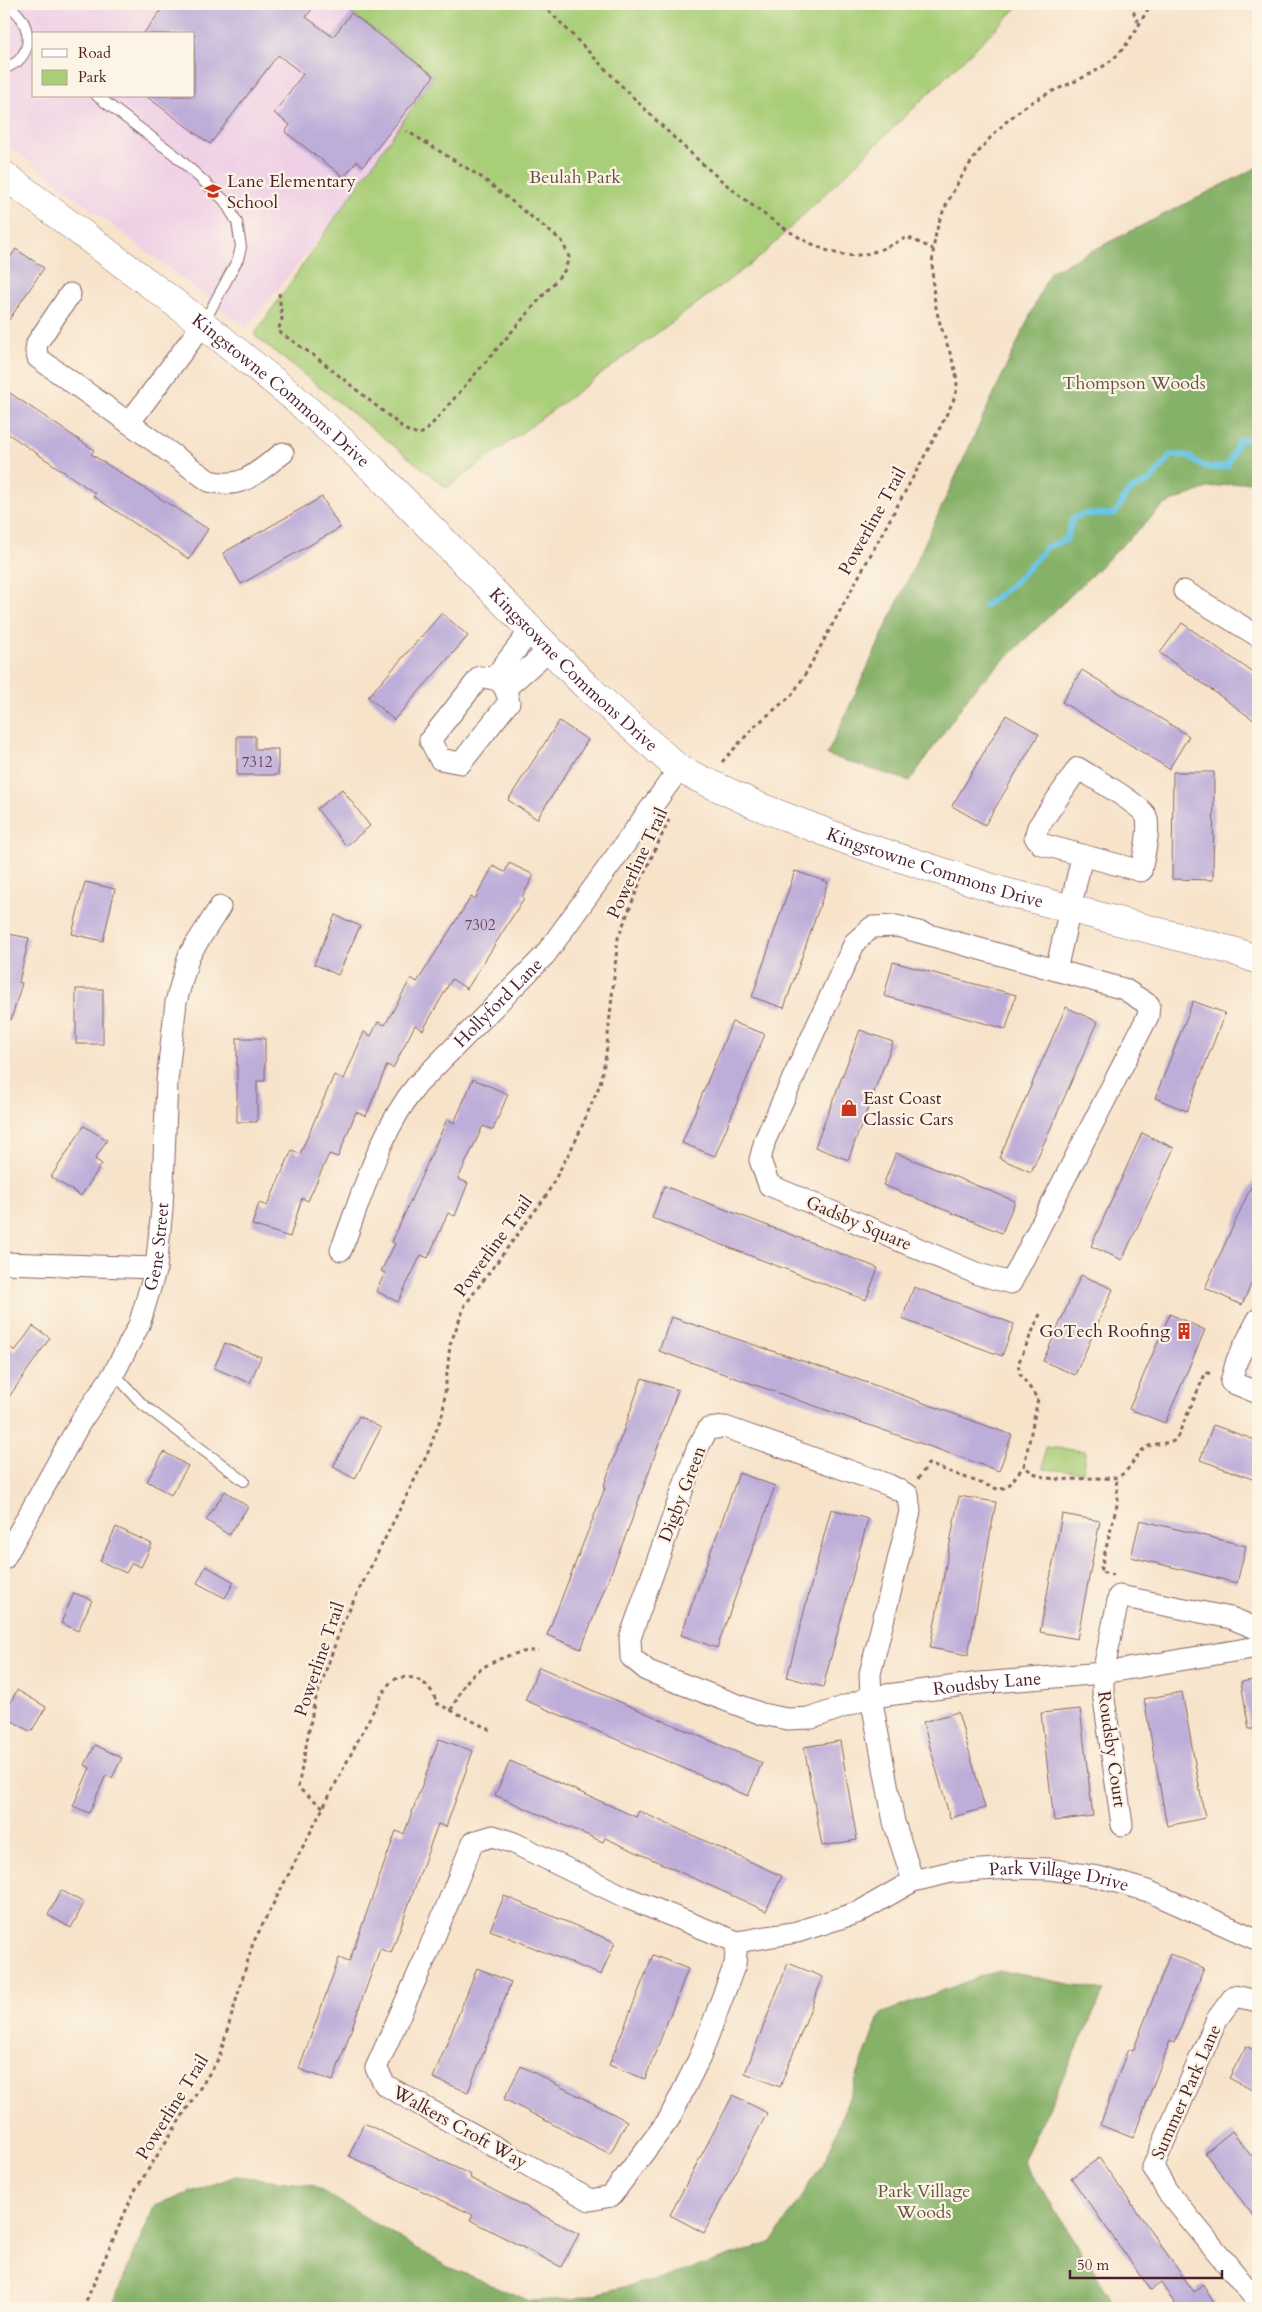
<svg xmlns="http://www.w3.org/2000/svg" width="1262" height="2312" viewBox="0 0 1262 2312" font-family="Cardo,serif">
	<rect width="100%" height="100%" fill="#fcf5e5"/>
	<filter id="ink" filterUnits="userSpaceOnUse"><feTurbulence type="fractalNoise" baseFrequency=".02" numOctaves="2"/><feDisplacementMap in="SourceGraphic" scale="10" xChannelSelector="R" yChannelSelector="G"/><feConvolveMatrix kernelMatrix="1 2 1 2 8 2 1 2 1" color-interpolation-filters="sRGB"/></filter>
	<filter id="wash" filterUnits="userSpaceOnUse"><feTurbulence type="fractalNoise" baseFrequency=".0096" numOctaves="4" result="noise"/><feDisplacementMap in="SourceGraphic" scale="20" xChannelSelector="R" yChannelSelector="G"/><feGaussianBlur stdDeviation="1.12" result="paint"/><feColorMatrix in="noise" values="0 0 0 0 0 0 0 0 0 0 0 0 0 0 0 0 0 1.4 0 .05"/><feComposite in="paint" operator="in"/></filter>
	<g filter="url(#wash)">
		<rect width="100%" height="100%" fill="#f7e3ca"/>
		<!-- built -->
		<path fill="#efd0e6" fill-rule="evenodd" d="M4,4H340L434,76L407,131L246,328L4,142ZM34,34H194V96H34Z"/>
		<!-- green -->
		<g fill="#a9ce78" stroke="#7a7652">
			<path d="M340,4H1021L760,257L447,488L254,335L434,76Z"/>
			<path d="M1045,1447L1085,1451L1083,1472L1043,1469Z"/>
		</g>
		<!-- forest -->
		<g fill="#86b168" stroke="#68684a">
			<path d="M1258,167V480L1207,488L1164,505L973,690L910,781L827,755L1050,272Z"/>
			<path d="M998,1970L1104,1991L1023,2161L1118,2308H111L155,2205L236,2176L312,2185L446,2266L530,2301L573,2299L670,2276L772,2242L827,2157L880,2014Z"/>
		</g>
		<g fill="none" stroke-linecap="round" stroke-linejoin="round">
			<!-- stream -->
			<path stroke="#67c5e5" stroke-width="6" d="M985,606L1014,583L1047,547L1067,539L1072,519L1084,514H1115L1128,492L1151,480L1171,455L1189,456C1202,468 1211,470 1227,466L1239,440L1258,439"/>
		</g>
		<g id="blocks">
			<!-- building -->
			<g fill="#bdadd9">
				<path d="M166,4H316L306,17L333,37L351,13L434,76L363,166L357,161L344,177L285,132L290,125L274,113L303,74L278,55L210,144L146,96H194V34H143Z"/>
				<path d="M16,249L44,268L4,327V266Z"/>
				<path d="M4,389L94,450L91,454L208,529L189,559L93,496L95,493L4,431Z"/>
				<path d="M322,497L340,528L241,584L223,553Z"/>
				<path d="M442,613L468,636L394,720L368,697Z"/>
				<path d="M1182,623L1258,676V723L1160,653Z"/>
				<path d="M1082,670L1189,736L1169,769L1062,702Z"/>
				<path d="M1006,715L1039,734L985,825L952,806Z"/>
				<path d="M559,721L588,740L537,819L508,800Z"/>
				<path d="M237,736H255V749H278V775H237Z"/>
				<path d="M1173,772H1214L1213,880L1172,879Z"/>
				<path d="M342,789L370,826L346,846L317,809Z"/>
				<path d="M509,863L534,875L522,897L524,898L467,989L452,979L423,1030L415,1025L393,1068L387,1065L366,1116L356,1112L338,1157L329,1154L308,1201L302,1198L290,1237L252,1225L259,1203L267,1206L292,1150L300,1154L334,1075L344,1079L364,1032L371,1036L378,1022L385,1025L411,978L417,982L471,897L475,899L493,866L505,872Z"/>
				<path d="M795,871L828,882L784,1008L752,997Z"/>
				<path d="M85,882L115,889L103,941L72,934Z"/>
				<path d="M335,915L360,926L338,975L314,964Z"/>
				<path d="M4,933L29,938L19,982L22,983L11,1020H7L5,1026Z"/>
				<path d="M893,962L1016,995L1006,1029L884,996Z"/>
				<rect x="76" y="989" width="27" height="55"/>
				<path d="M1193,1001L1225,1013L1187,1111L1155,1098Z"/>
				<path d="M1066,1007L1098,1022L1031,1172L999,1158Z"/>
				<path d="M732,1022L765,1034L715,1156L682,1143Z"/>
				<path d="M860,1030L893,1042L848,1160L815,1147Z"/>
				<path d="M237,1038H265V1081H257V1122H237Z"/>
				<path d="M473,1079L508,1094L493,1130L483,1126L458,1179L468,1183L455,1216L448,1213L428,1258L421,1255L398,1302L376,1291L385,1273L381,1271L395,1244L392,1242L447,1119L454,1123Z"/>
				<path d="M84,1126L107,1140L95,1159L102,1164L81,1196L51,1177Z"/>
				<path d="M1142,1133L1174,1148L1122,1260L1091,1246Z"/>
				<path d="M896,1153L1015,1201L1002,1233L883,1185Z"/>
				<path d="M1258,1171V1269L1242,1305L1205,1288Z"/>
				<path d="M664,1186L878,1268L866,1300L652,1218Z"/>
				<path d="M1081,1275L1113,1289L1075,1375L1043,1361Z"/>
				<path d="M914,1287L1014,1324L1002,1356L902,1319Z"/>
				<path d="M1170,1314L1205,1330L1165,1423L1129,1409Z"/>
				<path d="M671,1317L880,1387L1012,1435L999,1471L659,1351Z"/>
				<path d="M33,1326L50,1338L4,1404V1343L15,1351Z"/>
				<path d="M225,1343L261,1357L250,1383L214,1368Z"/>
				<path d="M642,1378L678,1390L631,1522L581,1649L547,1635L605,1488H603Z"/>
				<path d="M359,1416L381,1428L355,1479L333,1467Z"/>
				<path d="M1213,1425L1258,1441V1481L1200,1460Z"/>
				<path d="M164,1452L188,1466L171,1495L147,1481Z"/>
				<path d="M739,1473L775,1486L717,1648L681,1635Z"/>
				<path d="M225,1491L248,1507L229,1535L206,1520Z"/>
				<path d="M959,1496L996,1502L968,1655L930,1648Z"/>
				<path d="M831,1509L868,1519L823,1687L787,1677Z"/>
				<path d="M1062,1514L1100,1521L1077,1639L1040,1632Z"/>
				<path d="M1140,1520L1246,1546L1237,1583L1131,1557Z"/>
				<path d="M116,1527L152,1544L141,1567L132,1563L126,1573L100,1561Z"/>
				<path d="M206,1566L234,1582L225,1598L197,1583Z"/>
				<path d="M74,1593L92,1600L78,1631L61,1623Z"/>
				<path d="M539,1667L762,1763L748,1796L525,1700Z"/>
				<path d="M1258,1679V1729H1249L1241,1682Z"/>
				<path d="M17,1690L46,1707L31,1732L4,1716Z"/>
				<path d="M1182,1692L1205,1818L1167,1826L1144,1699Z"/>
				<path d="M1080,1709L1093,1816L1054,1821L1041,1713Z"/>
				<path d="M958,1712L985,1808L950,1818L923,1722Z"/>
				<path d="M439,1739L473,1751L446,1827L438,1824L391,1953L380,1949L333,2081L299,2069L339,1958L349,1962L396,1831L404,1834Z"/>
				<path d="M840,1741L857,1840L822,1846L804,1747Z"/>
				<path d="M95,1745L122,1758L112,1778L106,1775L89,1813L73,1806L90,1768L85,1765Z"/>
				<path d="M510,1761L636,1817L639,1811L782,1876L766,1911L605,1838L603,1842L495,1795Z"/>
				<path d="M61,1890L84,1903L71,1928L48,1915Z"/>
				<path d="M504,1896L615,1942L601,1975L490,1930Z"/>
				<path d="M1170,1954L1204,1968L1175,2043L1170,2041L1133,2138L1100,2125L1128,2049L1133,2051Z"/>
				<path d="M653,1955L688,1969L645,2079L609,2065Z"/>
				<path d="M788,1963L823,1977L780,2087L745,2073Z"/>
				<path d="M477,1968L511,1982L468,2092L433,2078Z"/>
				<path d="M1246,2046L1258,2052V2093L1229,2078Z"/>
				<path d="M521,2066L627,2121L610,2154L504,2099Z"/>
				<path d="M733,2095L767,2113L704,2233L670,2215Z"/>
				<path d="M364,2123L471,2175L470,2178L579,2234L561,2267L470,2220L473,2215L349,2156Z"/>
				<path d="M1232,2131L1258,2165V2222L1205,2153Z"/>
				<path d="M1099,2158L1194,2292L1203,2285L1218,2308H1169L1175,2304L1161,2283L1151,2290L1071,2178Z"/>
			</g>
		</g>
	</g>
	<g filter="url(#ink)">
		<use href="#blocks" fill-opacity="0" stroke="#876463" stroke-width="1"/>
		<g fill="none" stroke-linecap="round" stroke-linejoin="round">
			<!-- lane casing -->
			<g stroke="#876463" stroke-width="12">
				<g id="lane">
					<path d="M4,69C8,67 14,64 18,61C37,42 25,14 5,4"/>
					<path d="M97,96L175,155L224,200L237,222L241,247L238,259L203,324"/>
					<path d="M114,1373L142,1404L244,1481"/>
				</g>
			</g>
			<!-- street casing -->
			<g stroke="#876463" stroke-width="23">
				<g id="street">
					<path d="M70,294L37,343L36,351L38,358L129,423L203,324"/>
					<path d="M129,423L209,481C244,490 256,472 283,453"/>
					<path d="M1184,591L1258,636"/>
					<path d="M480,677C500,678 505,683 509,702L461,763L440,759L430,740Z"/>
					<path d="M494,678L531,630"/>
					<path d="M506,688L549,650"/>
					<path d="M1078,768C1092,777 1140,804 1146,816C1151,828 1143,859 1141,871L1041,844L1035,837L1038,827Z"/>
					<path d="M897,926L1124,989L1149,1005L1148,1016L1011,1283L978,1274L769,1185L760,1160L765,1140L855,942L872,927Z"/>
					<path d="M1056,970L1082,857"/>
					<path id="s1" d="M341,1250C363,1194 379,1132 417,1085L545,955L679,769"/>
					<path d="M4,1263L156,1268"/>
					<path d="M1258,1319L1237,1360L1231,1382L1258,1393"/>
					<path d="M725,1427L889,1485L908,1495L910,1512L870,1674L871,1697L812,1718L787,1719L762,1714L648,1671L631,1657L630,1638L697,1449L708,1429Z"/>
					<path id="s2" d="M4,1559L81,1421L114,1373L139,1325L156,1268L162,1209L167,1081L176,1002L189,955L220,907"/>
					<path d="M1122,1825L1103,1692V1673L1119,1596L1231,1618L1258,1629"/>
					<path d="M493,1836L514,1843L625,1897L737,1942L735,1964L700,2057L669,2119L611,2196L590,2200L385,2085L376,2068L428,1952L473,1842Z"/>
					<path id="s3" d="M913,1881L894,1822L871,1697L981,1683L1103,1673L1258,1647"/>
					<path id="s4" d="M737,1942L797,1932L859,1912L913,1881L951,1872L1012,1868L1049,1869L1099,1877L1148,1891L1258,1940"/>
					<path d="M1258,2001L1234,1996L1217,2019L1153,2167L1167,2191L1258,2302"/>
				</g>
			</g>
			<!-- secondary casing -->
			<g stroke="#876463" stroke-width="29">
				<g id="secondary">
					<path id="s5" d="M4,175L203,324L291,395L373,469L586,686L679,769L758,806L851,842L1002,891L1237,952L1258,960"/>
				</g>
			</g>
			<!-- path -->
			<g stroke="#876463" stroke-width="3" stroke-dasharray="4 4" stroke-linecap="butt">
				<path d="M539,4L547,9"/>
				<path d="M550,4L547,9C613,76 678,148 753,206C777,224 809,247 839,254C862,260 888,247 907,237L933,249"/>
				<path d="M1130,4L1139,24"/>
				<path d="M279,293L282,319L278,331L316,357L406,430L418,435L426,431L565,270L569,257L562,241L481,177L407,131"/>
				<path d="M722,762L756,725L792,695L806,673L942,424C946,414 953,404 956,393C961,373 944,340 939,320C930,288 929,243 943,212C963,169 987,134 1026,106C1053,87 1090,80 1115,57C1131,42 1140,22 1151,4"/>
				<path d="M1040,1314L1018,1364L1020,1374L1038,1399L1024,1466C1044,1484 1069,1479 1094,1478C1101,1478 1111,1479 1117,1477C1132,1471 1134,1454 1147,1447C1156,1442 1166,1445 1176,1440L1206,1372L1211,1374"/>
				<path d="M918,1479L928,1464L1000,1490L1010,1484L1024,1466"/>
				<path d="M1114,1575L1100,1572L1118,1501L1116,1477"/>
				<path d="M451,1710C457,1700 460,1689 468,1680C480,1664 519,1649 538,1651"/>
				<path d="M323,1807L298,1788L314,1704L343,1622L427,1455L443,1412L450,1345L465,1305L546,1196L576,1140L600,1084L606,1055L618,938L640,882L669,820"/>
				<path d="M83,2308L134,2192L219,2058L253,1943L382,1694C385,1691 388,1684 392,1681C409,1670 434,1684 436,1703L493,1731"/>
			</g>
			<!-- lane -->
			<use href="#lane" stroke="#fff" stroke-width="10"/>
			<!-- street -->
			<use href="#street" stroke="#fff" stroke-width="21"/>
			<!-- secondary -->
			<use href="#secondary" stroke="#fff" stroke-width="28"/>
		</g>
	</g>
	<!-- icons -->
	<defs>
		<g id="school-bare" transform="scale(1.35)"><path d="M0-5L7-2L0 1L-7-2ZM-4 1L0 2.5L4 1V4Q0 6-4 4Z" fill="#c8321e" stroke="#fcf5e5" stroke-width="2.5" paint-order="stroke"/></g>
		<g id="shop-bare" transform="scale(1.35)"><path d="M-5-2.5h2.3a2.7 3.5 0 0 1 5.4 0H5L5.5 6h-11ZM-1.5-2.5h3a1.5 2.3 0 0 0-3 0Z" fill="#c8321e" stroke="#fcf5e5" stroke-width="2.5" paint-order="stroke"/></g>
		<g id="building-bare" transform="scale(1.35)"><path d="M-4-6H4V6H1V3H-1V6H-4ZM-2.5-4.3h1.7v1.8h-1.7ZM.8-4.3h1.7v1.8H.8ZM-2.5-1h1.7V.8h-1.7ZM.8-1h1.7V.8H.8Z" fill="#c8321e" stroke="#fcf5e5" stroke-width="2.5" paint-order="stroke"/></g>
	</defs>
	<g fill-rule="evenodd">
		<use href="#school-bare" x="213" y="191"/>
		<use href="#shop-bare" x="849" y="1108"/>
		<use href="#building-bare" x="1184" y="1331"/>
	</g>
	<g text-anchor="middle" stroke-width="4.5" stroke-linejoin="round" paint-order="stroke">
		<!-- number labels -->
		<g font-size="15" fill="#674256">
			<text x="257" y="767">7312</text>
			<text x="480" y="930">7302</text>
		</g>
		<!-- park labels -->
		<g font-size="18" fill="#665442" stroke="#fcf5e5">
			<text x="575" y="183">Beulah Park</text>
			<text x="1134" y="389">Thompson Woods</text>
			<text x="924" y="2197">Park Village<tspan x="924" dy="21">Woods</tspan></text>
		</g>
		<!-- poi labels -->
		<g font-size="18" fill="#4a1f2b" stroke="#fcf5e5" text-anchor="start">
			<text x="227" y="187">Lane Elementary<tspan x="227" dy="21">School</tspan></text>
			<text x="863" y="1104">East Coast<tspan x="863" dy="21">Classic Cars</tspan></text>
			<text x="1170" y="1337" text-anchor="end">GoTech Roofing</text>
		</g>
		<!-- street labels -->
		<g font-size="18" fill="#4a1f2b" stroke="#fcf5e5">
			<text dy="6" stroke="none"><textPath href="#s5" startOffset="351">Kingstowne Commons Drive</textPath></text>
			<text transform="translate(872 521) rotate(-61)" y="6">Powerline Trail</text>
			<text dy="6" stroke="none"><textPath href="#s5" startOffset="756">Kingstowne Commons Drive</textPath></text>
			<text transform="translate(637 863) rotate(-65)" y="6">Powerline Trail</text>
			<text dy="6" stroke="none"><textPath href="#s5" startOffset="1176">Kingstowne Commons Drive</textPath></text>
			<text dy="6" stroke="none"><textPath href="#s1" startOffset="298">Hollyford Lane</textPath></text>
			<text transform="translate(859 1223) rotate(23)" y="6">Gadsby Square</text>
			<text dy="6" stroke="none"><textPath href="#s2" startOffset="351">Gene Street</textPath></text>
			<text transform="translate(493 1246) rotate(-54)" y="6">Powerline Trail</text>
			<text transform="translate(682 1494) rotate(-69)" y="6">Digby Green</text>
			<text transform="translate(319 1659) rotate(-71)" y="6">Powerline Trail</text>
			<text dy="6" stroke="none"><textPath href="#s3" startOffset="306">Roudsby Lane</textPath></text>
			<text transform="translate(1112 1749) rotate(82)" y="6">Roudsby Court</text>
			<text dy="6" stroke="none"><textPath href="#s4" startOffset="336">Park Village Drive</textPath></text>
			<text transform="translate(1186 2092) rotate(-66)" y="6">Summer Park Lane</text>
			<text transform="translate(172 2107) rotate(-58)" y="6">Powerline Trail</text>
			<text transform="translate(460 2127) rotate(29)" y="6">Walkers Croft Way</text>
		</g>
	</g>
	<!-- margin -->
	<rect width="1262" height="2312" fill="none" stroke="#fcf5e5" stroke-width="20"/>
	<!-- legend -->
	<rect x="32" y="32" width="162" height="65" fill="#fcf5e5" stroke="#b59f9b"/>
	<rect x="42" y="49" width="25" height="8" fill="#ffffff" stroke="#b59f9b"/>
	<text x="78" y="58" font-size="15" fill="#4a1f2b">Road</text>
	<rect x="42" y="70" width="25" height="15" fill="#a9ce78" stroke="#b59f9b"/>
	<text x="78" y="82" font-size="15" fill="#4a1f2b">Park</text>
	<!-- scale -->
	<path d="M1070 2270v8h152v-8" fill="none" stroke="#4a1f2b" stroke-width="2.5"/>
	<text x="1077" y="2270" font-size="15" fill="#4a1f2b" stroke="#fcf5e5" stroke-width="4" paint-order="stroke">50 m</text>
</svg>
